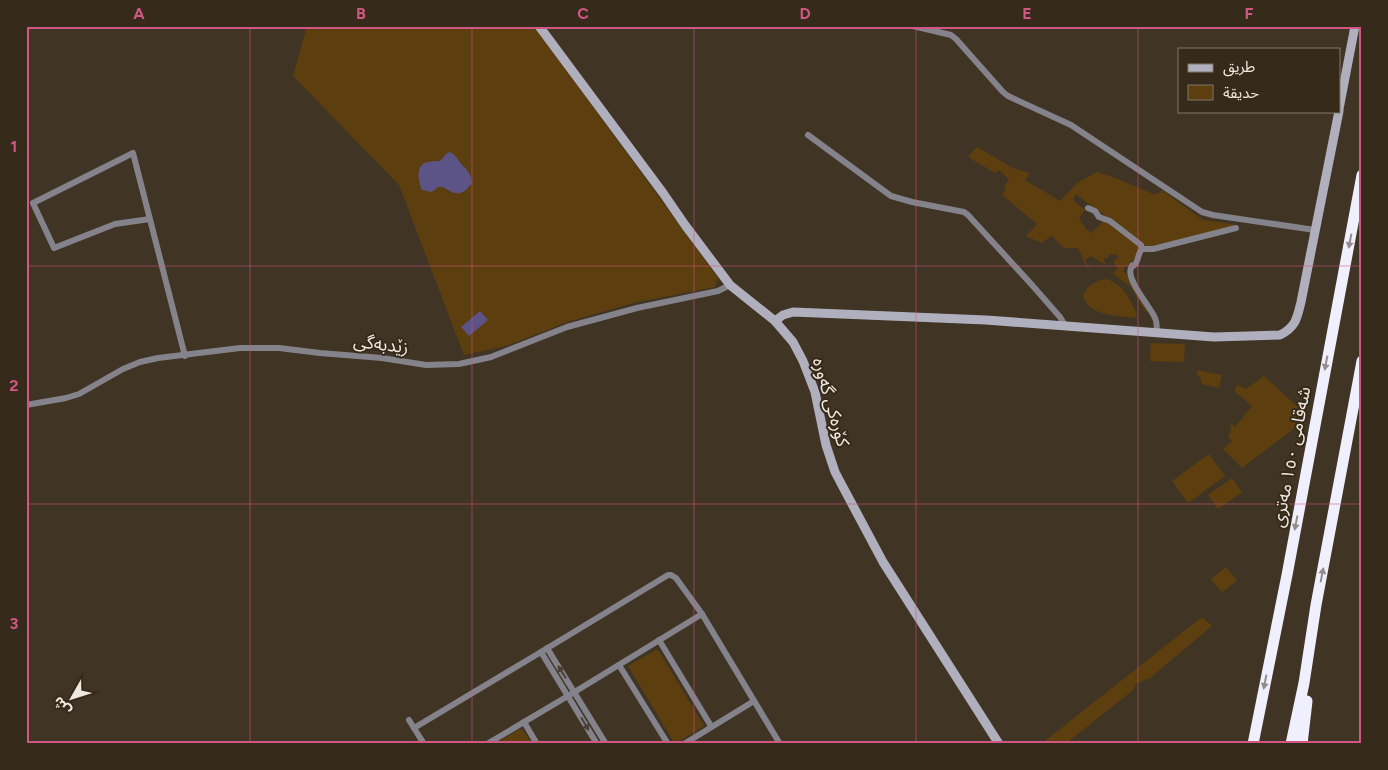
<svg xmlns="http://www.w3.org/2000/svg" width="1388" height="770" viewBox="0 0 1388 770" font-family="Figtree,'Noto Sans Arabic',sans-serif">
	<rect width="100%" height="100%" fill="#403425"/>
	<!-- green -->
	<g fill="#5d3f0f">
		<path d="M307,26H534L718,278L715,287L633,303L570,321L506,346L464,355L399,185L293,76Z"/>
		<path d="M977,147L1013,168L1030,173L1025,180L1060,201L1077,183L1097,172L1113,177L1153,194L1159,193L1162,190L1203,220L1232,224L1236,226L1147,247L1076,194L1073,200L1085,210L1079,218L1086,229L1091,233L1101,224L1103,218L1140,248L1135,257L1128,266H1125L1123,272L1129,275L1149,311L1146,312L1130,286L1113,274L1118,267L1113,262L1119,257L1116,254L1114,255L1111,254L1107,258H1103L1106,265L1091,256L1085,260L1092,272C1088,267 1082,262 1082,255L1077,248H1064L1052,236L1041,243L1026,236L1037,224L1002,195L1006,190L1004,187L1009,179L999,170L995,173C986,167 976,163 968,156Z"/>
		<path d="M1107,279C1125,287 1128,296 1137,314L1136,317L1133,318C1115,315 1089,316 1083,296C1087,285 1096,280 1107,279Z"/>
		<path d="M1151,343L1185,344L1184,362L1150,361Z"/>
		<path d="M1197,370L1222,375L1219,388L1202,384L1200,376L1197,377Z"/>
		<path d="M1264,376L1301,410L1300,424L1242,468L1223,449L1232,441L1228,436L1231,430L1230,427L1232,424L1235,427L1252,406L1234,391L1237,385L1246,389Z"/>
		<path d="M1209,454L1225,476L1188,503L1172,481Z"/>
		<path d="M1232,478L1242,492L1218,509L1208,495Z"/>
		<path d="M1226,567L1237,581L1222,592L1211,579Z"/>
		<path d="M1202,617L1212,626L1150,678L1137,683L1132,691L1065,744H1041Z"/>
		<path d="M656,650L659,651L704,726L675,744L628,666Z"/>
		<path d="M520,729L523,730L532,744H495Z"/>
	</g>
	<!-- water -->
	<g fill="#5c5387">
		<path d="M450,152C455,155 456,157 459,161C467,171 470,170 472,183C462,196 457,196 443,187H438L432,192L422,190C418,181 415,164 428,162C432,161 436,161 440,161L446,154Z"/>
		<path d="M480,311L488,320L469,336L461,327Z"/>
	</g>
	<g fill="none" stroke-linecap="round" stroke-linejoin="round">
		<!-- street -->
		<g stroke="#84838c" stroke-width="6">
			<path d="M913,26L951,35L956,39L1003,92L1008,96L1071,125L1202,212L1213,215L1315,230"/>
			<path d="M808,135L891,196L912,202L964,212L968,215L1032,285L1060,317L1065,325"/>
			<path d="M1088,208L1095,211L1099,217L1110,221L1141,245L1142,249C1138,253 1139,258 1136,263C1132,269 1133,262 1131,268C1126,280 1150,306 1155,318C1157,322 1157,328 1156,333"/>
			<path d="M150,219L115,224L54,248L33,203L133,153L185,356"/>
			<path d="M1142,249H1153L1236,228"/>
			<path d="M26,405L66,398L79,394L123,369L140,362L158,358L240,348H279L320,353L382,358L426,365L459,364L491,357L567,327L637,308L718,291L730,285"/>
			<path d="M659,640L711,726"/>
			<path d="M547,648L606,744"/>
			<path d="M541,652L597,744"/>
			<path d="M619,665L668,744"/>
			<path d="M409,720L424,744"/>
			<path d="M524,722L537,744"/>
			<path d="M414,728L541,652L668,575H671L676,578L702,614L780,744"/>
			<path d="M487,744L568,696L702,614"/>
			<path d="M684,744L754,701"/>
		</g>
		<!-- secondary -->
		<g stroke="#b0afbd" stroke-width="9">
			<path d="M539,26L663,193L685,225L730,285L775,321L793,342L803,361L815,392L826,445L835,472L844,489L883,562L999,744"/>
			<path d="M1339,109L1355,26"/>
			<path d="M775,321L783,315L793,312L986,320L1214,337L1280,335C1296,327 1297,318 1301,302L1339,111"/>
		</g>
		<!-- highway -->
		<g stroke="#f0effd" stroke-width="11">
			<path d="M1253,744L1287,575L1362,175"/>
			<path d="M1291,744L1304,683L1316,605L1362,361"/>
			<path d="M1302,744L1307,701"/>
		</g>
	</g>
	<!-- one-way arrows -->
	<defs><path id="oneway-solid" d="M-6-.8H1V-3.2L6.5 0L1 3.2V.8H-6Z" transform="scale(1.25)"/></defs>
	<g fill="#938c8c">
		<use href="#oneway-solid" transform="translate(1350 241) rotate(101)"/>
		<use href="#oneway-solid" transform="translate(1326 363) rotate(101)"/>
		<use href="#oneway-solid" transform="translate(1296 523) rotate(101)"/>
		<use href="#oneway-solid" transform="translate(1322 575) rotate(-79)"/>
		<use href="#oneway-solid" transform="translate(1265 682) rotate(101)"/>
	</g>
	<g fill="#4a4037">
		<use href="#oneway-solid" transform="translate(562 672) rotate(-122)"/>
		<use href="#oneway-solid" transform="translate(585 724) rotate(59)"/>
	</g>
	<!-- grid -->
	<path fill="none" stroke="#d05783" stroke-width="1" stroke-opacity="0.55" d="M250,26V744M472,26V744M694,26V744M916,26V744M1138,26V744M26,266H1362M26,504H1362"/>
	<g text-anchor="middle" stroke-width="4" stroke-linejoin="round" paint-order="stroke">
		<!-- street labels -->
		<g font-size="18" fill="#f0e9df" stroke="#362a1b">
			<text transform="translate(381 344) rotate(7)" y="6">زێدبەگی</text>
			<text transform="translate(831 402) rotate(74)" y="6">کۆرەکی گەورە</text>
			<text transform="translate(1291 457) rotate(-79)" y="6">شەقامی ١٥٠ مەتری</text>
		</g>
	</g>
	<!-- border -->
	<rect width="1388" height="770" fill="none" stroke="#362a1b" stroke-width="55"/>
	<!-- legend -->
	<rect x="1178" y="48" width="162" height="65" fill="#362a1b" stroke="#807669"/>
	<rect x="1188" y="64" width="25" height="8" fill="#b0afbd" stroke="#807669"/>
	<text x="1223" y="72" font-size="15" fill="#f0e9df">طريق</text>
	<rect x="1188" y="85" width="25" height="15" fill="#5d3f0f" stroke="#807669"/>
	<text x="1223" y="98" font-size="15" fill="#f0e9df">حديقة</text>
	<!-- north arrow -->
	<g transform="translate(72 698) rotate(231)" stroke="#362a1b" stroke-width="4" paint-order="stroke">
	<path d="M0-4L9 19L0 12L-9 19Z" fill="#f0e9df"/>
	<text y="-8" font-size="14" font-weight="bold" text-anchor="middle" fill="#f0e9df">ش</text>
	</g>
	<rect x="28" y="28" width="1332" height="714" fill="none" stroke="#d05783" stroke-width="2"/>
	<g font-size="16" text-anchor="middle" font-weight="bold" fill="#d05783">
		<text x="139" y="19">A</text>
		<text x="361" y="19">B</text>
		<text x="583" y="19">C</text>
		<text x="805" y="19">D</text>
		<text x="1027" y="19">E</text>
		<text x="1249" y="19">F</text>
		<text x="14" y="152">1</text>
		<text x="14" y="391">2</text>
		<text x="14" y="629">3</text>
	</g>
</svg>
